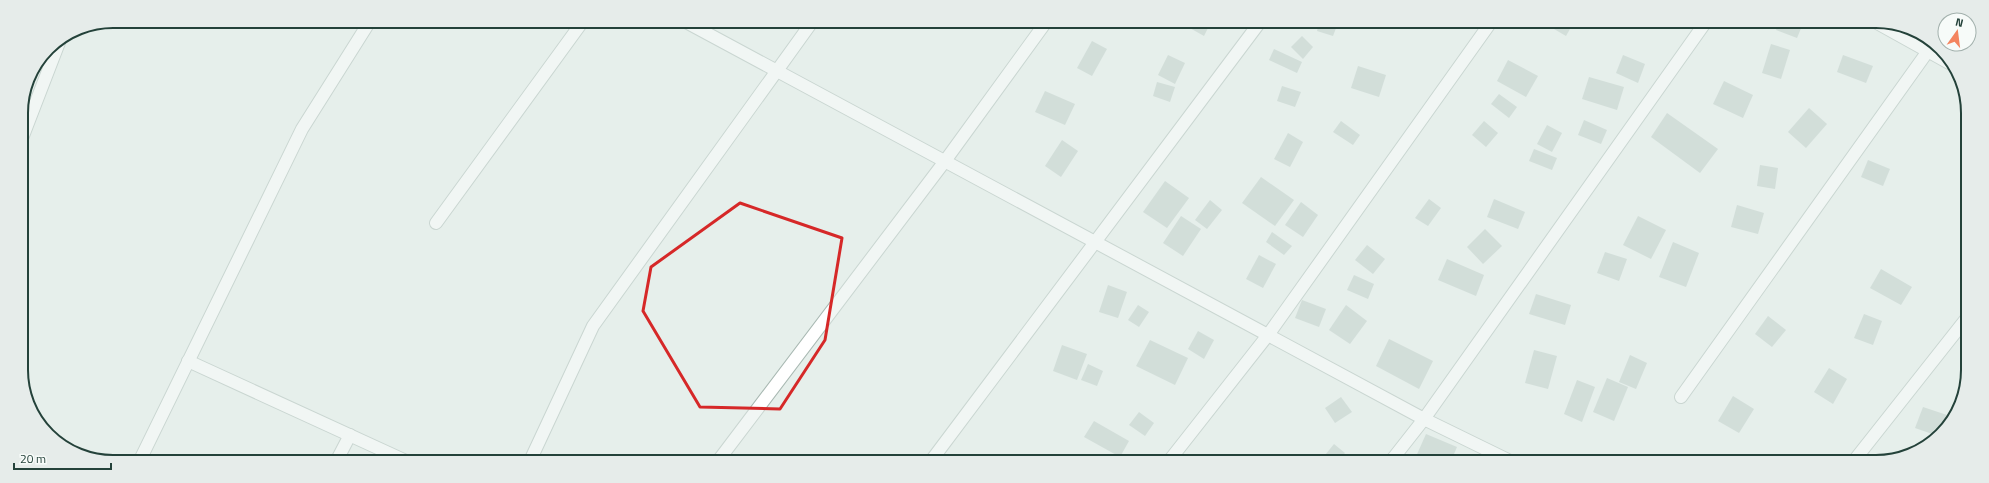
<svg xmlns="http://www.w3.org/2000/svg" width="1989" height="483" viewBox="0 0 1989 483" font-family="'Titillium Web',sans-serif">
	<rect width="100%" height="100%" fill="#e6efeb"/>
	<!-- building -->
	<g fill="#bbcac4">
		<path d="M1182,22H1211L1204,36L1181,23Z"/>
		<path d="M1319,22L1338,23L1333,36L1317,31Z"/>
		<path d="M1558,22H1574L1566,36L1554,29Z"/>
		<path d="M1779,23H1794L1802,26L1797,38L1776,30Z"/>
		<path d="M1302,36L1313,47L1303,59L1291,47Z"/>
		<path d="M1092,41L1107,49L1092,76L1077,68Z"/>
		<path d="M1771,44L1790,50L1781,79L1762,73Z"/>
		<path d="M1274,49L1302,62L1297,73L1269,60Z"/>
		<path d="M1168,55L1185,63L1175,84L1158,75Z"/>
		<path d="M1623,55L1645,64L1638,83L1616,73Z"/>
		<path d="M1843,55L1873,66L1866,83L1837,72Z"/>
		<path d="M1508,60L1538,76L1526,97L1497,81Z"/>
		<path d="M1358,66L1386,75L1379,97L1351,88Z"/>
		<path d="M1589,77L1624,87L1617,110L1582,99Z"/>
		<path d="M1724,81L1753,95L1743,118L1713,104Z"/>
		<path d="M1157,82L1175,87L1170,102L1153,96Z"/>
		<path d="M1282,86L1301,92L1295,107L1277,101Z"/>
		<path d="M1045,91L1075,104L1065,125L1035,112Z"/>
		<path d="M1499,94L1517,107L1509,118L1491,104Z"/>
		<path d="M1809,108L1827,124L1806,148L1788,132Z"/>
		<path d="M1667,113L1718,149L1700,173L1651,137Z"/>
		<path d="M1584,120L1607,130L1601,144L1578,135Z"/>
		<path d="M1341,121L1360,135L1353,145L1333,132Z"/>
		<path d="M1484,121L1498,133L1486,147L1472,135Z"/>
		<path d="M1547,125L1562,133L1552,152L1537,144Z"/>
		<path d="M1288,133L1303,142L1290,167L1274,159Z"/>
		<path d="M1062,140L1078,151L1061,177L1045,166Z"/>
		<path d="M1534,149L1557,158L1552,170L1529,161Z"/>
		<path d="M1868,160L1890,169L1883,186L1861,177Z"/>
		<path d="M1760,165L1778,168L1775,189L1757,186Z"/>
		<path d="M1261,177L1294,200L1275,226L1242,203Z"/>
		<path d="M1165,181L1189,198L1167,228L1143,212Z"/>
		<path d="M1429,199L1441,208L1428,226L1415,218Z"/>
		<path d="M1494,199L1525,212L1518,229L1487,217Z"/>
		<path d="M1210,200L1222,210L1207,229L1195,220Z"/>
		<path d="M1301,202L1318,215L1303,237L1285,225Z"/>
		<path d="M1737,205L1764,213L1758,234L1731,227Z"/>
		<path d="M1181,216L1201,229L1183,256L1163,243Z"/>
		<path d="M1638,216L1666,230L1651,259L1623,245Z"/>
		<path d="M1485,229L1502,246L1483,264L1467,247Z"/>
		<path d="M1272,232L1292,246L1284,255L1266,242Z"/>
		<path d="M1673,242L1699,253L1686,287L1659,277Z"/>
		<path d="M1367,245L1385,259L1373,274L1355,260Z"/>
		<path d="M1605,252L1627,259L1619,281L1597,273Z"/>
		<path d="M1259,255L1276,264L1263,288L1246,279Z"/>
		<path d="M1447,259L1484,275L1476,296L1438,280Z"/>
		<path d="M1881,269L1912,287L1901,305L1870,288Z"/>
		<path d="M1354,275L1374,284L1368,299L1347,290Z"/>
		<path d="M1108,285L1127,292L1118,318L1099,312Z"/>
		<path d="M1536,294L1571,305L1565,325L1529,314Z"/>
		<path d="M1302,300L1326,309L1319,327L1295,318Z"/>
		<path d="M1138,305L1149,312L1139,327L1128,320Z"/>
		<path d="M1346,305L1367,321L1350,344L1329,330Z"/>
		<path d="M1864,314L1882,321L1873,345L1854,338Z"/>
		<path d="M1768,316L1786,330L1772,347L1755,334Z"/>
		<path d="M1198,331L1214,340L1204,359L1188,349Z"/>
		<path d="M1389,339L1433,361L1419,389L1376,366Z"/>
		<path d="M1150,340L1188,358L1175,385L1136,366Z"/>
		<path d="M1062,345L1087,354L1077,380L1053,371Z"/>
		<path d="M1534,350L1557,356L1548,389L1525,383Z"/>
		<path d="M1630,355L1647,363L1636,389L1619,382Z"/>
		<path d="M1088,364L1103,371L1097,386L1081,380Z"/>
		<path d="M1829,368L1847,379L1833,404L1814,392Z"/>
		<path d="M1607,378L1628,387L1614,421L1593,412Z"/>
		<path d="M1577,380L1595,387L1582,422L1564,414Z"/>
		<path d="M1733,396L1754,409L1739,433L1718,421Z"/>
		<path d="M1341,397L1352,412L1335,423L1325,408Z"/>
		<path d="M1923,407L1950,416L1938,436L1915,428Z"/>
		<path d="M1139,412L1154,423L1145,436L1129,425Z"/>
		<path d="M1094,421L1129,441L1120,457L1084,437Z"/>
		<path d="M1426,434L1457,447L1451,461H1414Z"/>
		<path d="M1334,444L1345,453L1338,461H1322L1321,460Z"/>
	</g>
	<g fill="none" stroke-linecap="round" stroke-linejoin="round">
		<!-- minor casing -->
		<g stroke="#a8b8b2" stroke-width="14">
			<g id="minor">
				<path d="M686,22L1424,419L1510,461"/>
				<path d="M1877,23L1949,63"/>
				<path d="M21,141L60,40"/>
				<path d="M436,223L583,21"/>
				<path d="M188,361L406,461"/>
				<path d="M1681,397L1933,44"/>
				<path d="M140,460L302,129L370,21"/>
				<path d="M337,460L350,435"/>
				<path d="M530,461L593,326L812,22"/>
				<path d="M718,461L945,161L1046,22"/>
				<path d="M931,461L1260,22"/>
				<path d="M1169,461L1268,335L1491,22"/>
				<path d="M1391,461L1424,419L1705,23"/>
				<path d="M1853,462L1966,319"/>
			</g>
		</g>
		<!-- minor -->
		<use href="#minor" stroke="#fff" stroke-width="12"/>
	</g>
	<!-- marked area -->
	<path d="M0 0H1989V483H0ZM740,203L842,238L825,340L780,409L700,407L643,311L651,267Z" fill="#e6efeb" fill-opacity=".55" fill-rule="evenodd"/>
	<path fill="none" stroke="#d62828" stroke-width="3" stroke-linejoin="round" d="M740,203L842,238L825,340L780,409L700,407L643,311L651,267Z"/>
	<!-- crop -->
	<path d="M0 0H1989V483H0ZM113 28H1876A85 85 0 0 1 1961 113V370A85 85 0 0 1 1876 455H113A85 85 0 0 1 28 370V113A85 85 0 0 1 113 28Z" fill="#e6ecea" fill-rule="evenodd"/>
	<path fill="none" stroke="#24423a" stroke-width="2" d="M113 28H1876A85 85 0 0 1 1961 113V370A85 85 0 0 1 1876 455H113A85 85 0 0 1 28 370V113A85 85 0 0 1 113 28Z"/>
	<!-- north arrow -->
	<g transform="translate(1957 32) rotate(14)"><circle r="19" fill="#f7fbf9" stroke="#a3b1ad"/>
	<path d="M0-3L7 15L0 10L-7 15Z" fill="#f4845f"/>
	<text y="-6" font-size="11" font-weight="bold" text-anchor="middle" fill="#24423a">N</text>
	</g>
	<!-- scale -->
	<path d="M14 463v6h97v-6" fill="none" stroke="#24423a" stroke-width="2"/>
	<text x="20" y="463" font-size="12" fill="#24423a" stroke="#f7fbf9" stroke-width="3" paint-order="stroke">20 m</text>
</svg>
